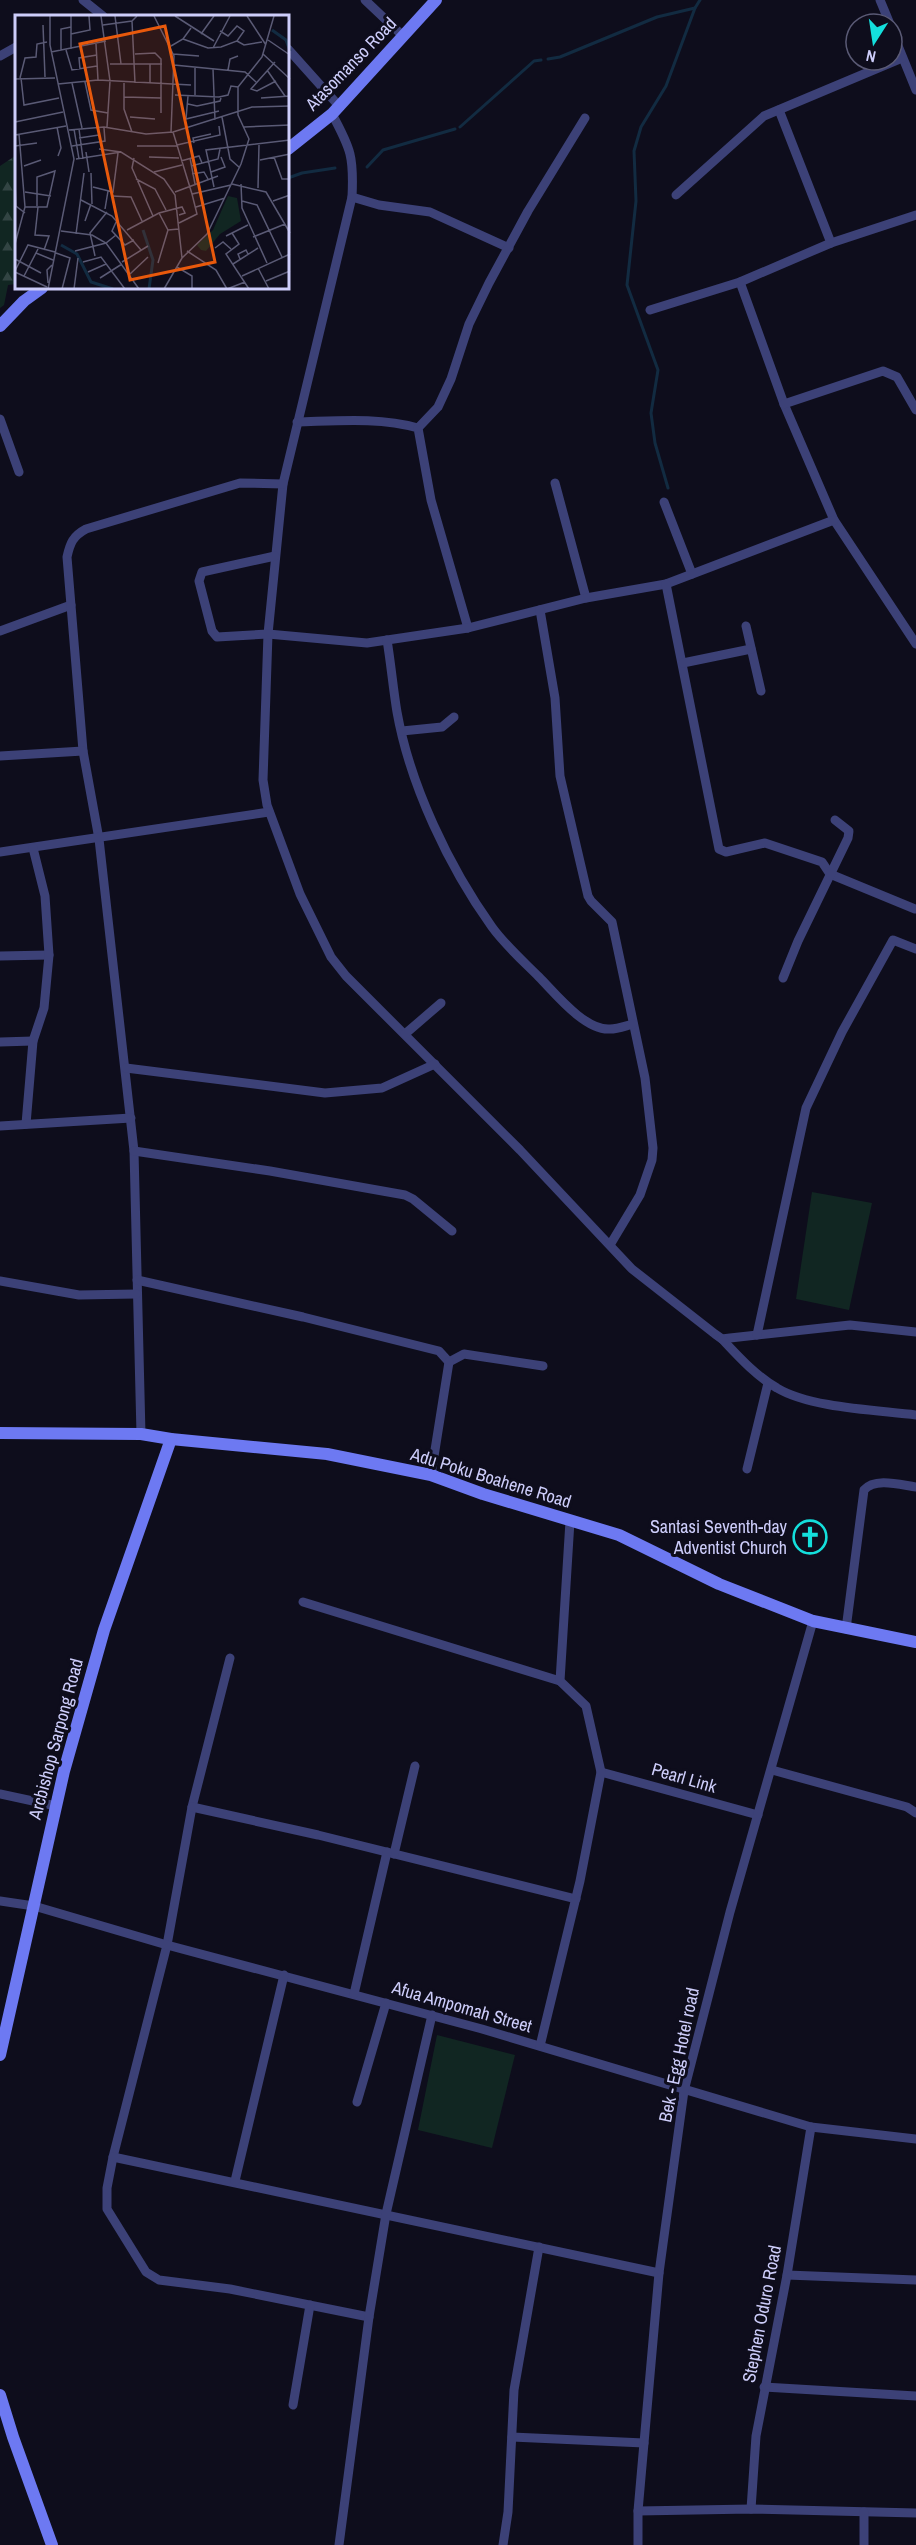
<svg xmlns="http://www.w3.org/2000/svg" width="916" height="2545" viewBox="0 0 916 2545" font-family="'Archivo Narrow',sans-serif">
	<defs>
		<pattern id="forest-firs" width="22" height="20" patternUnits="userSpaceOnUse" patternTransform="scale(1.5)"><rect width="22" height="20" fill="#112622"/><path d="M5 1l3.5 6h-7zM16 11l3.5 6h-7z" fill="#324443"/></pattern>
	</defs>
	<rect width="100%" height="100%" fill="#0e0d1c"/>
	<!-- forest -->
	<path fill="url(#forest-firs)" d="M15,156L16,284L8,285L4,305L0,308V166Z"/>
	<!-- garden -->
	<g fill="#112622">
		<path d="M812,1192L872,1203L849,1310L796,1299Z"/>
		<path d="M437,2035L515,2055L492,2148L418,2130Z"/>
	</g>
	<g fill="none" stroke-linecap="round" stroke-linejoin="round">
		<!-- stream -->
		<g stroke="#122b41" stroke-width="3">
			<path d="M548,59L560,57L657,17L695,8"/>
			<path d="M460,127L534,61L541,60"/>
			<path d="M367,167L383,150L455,129"/>
			<path d="M288,178L302,173L335,168"/>
			<path d="M668,488L655,443L651,413L658,370L627,285L636,201L634,151L641,127L666,86L695,8L700,0"/>
		</g>
		<!-- street -->
		<g stroke="#3c4177" stroke-width="9">
			<path d="M83,0L103,16"/>
			<path d="M365,0L403,36"/>
			<path d="M880,0L890,24"/>
			<path d="M892,31L916,90"/>
			<path d="M288,49L339,106"/>
			<path d="M0,56L16,47"/>
			<path d="M779,110L831,243"/>
			<path d="M332,114C351,149 354,157 352,197L283,484L268,634L263,780L267,805L300,894L331,957L346,976L520,1150L632,1269L715,1334L722,1339L730,1338L850,1325L916,1332"/>
			<path d="M676,195L764,116L902,58"/>
			<path d="M352,197L379,205L430,212L509,248"/>
			<path d="M740,282L784,404L834,520L916,644"/>
			<path d="M650,310L740,282L831,243L916,215"/>
			<path d="M784,404L883,371L897,377L916,410"/>
			<path d="M0,419L19,472"/>
			<path d="M297,422C337,421 379,417 418,428L431,500L468,628"/>
			<path d="M418,428L438,407L451,379L469,324L489,283L528,211L585,118"/>
			<path d="M555,483L586,598"/>
			<path d="M664,502L692,574"/>
			<path d="M275,556L202,572L199,581L212,631L217,637L268,634L367,643L468,628L586,598L666,584L834,520"/>
			<path d="M666,584L719,849L726,852L765,843L822,862L830,874L915,909"/>
			<path d="M540,610L555,698L560,776L588,896L591,901L612,922L645,1078L653,1148L652,1160L640,1195L610,1245"/>
			<path d="M746,626L761,691"/>
			<path d="M0,631L71,605"/>
			<path d="M387,640C391,664 393,688 397,712C410,785 449,867 492,927C505,945 523,961 539,977C555,993 585,1031 610,1029C618,1029 625,1026 633,1024"/>
			<path d="M683,663L751,649"/>
			<path d="M402,731L442,727L454,717"/>
			<path d="M83,751L67,557C70,543 73,536 86,529L240,483L283,484"/>
			<path d="M0,756L83,751L99,839L134,1151L141,1434"/>
			<path d="M0,852L269,812"/>
			<path d="M0,956L49,955"/>
			<path d="M783,978L798,941L848,838L849,831L835,820"/>
			<path d="M405,1034L441,1003"/>
			<path d="M0,1042L33,1041"/>
			<path d="M126,1068L325,1093L382,1088L435,1064"/>
			<path d="M26,1124L33,1041L44,1008L49,955L45,896L33,848"/>
			<path d="M0,1126L131,1118"/>
			<path d="M134,1151L270,1171L405,1195L413,1199L452,1231"/>
			<path d="M137,1280L303,1317L439,1351L449,1362L464,1354L543,1366"/>
			<path d="M0,1281L79,1295L136,1294"/>
			<path d="M757,1335L806,1108L842,1032L893,940L916,949"/>
			<path d="M722,1339C738,1356 756,1376 777,1388C810,1408 877,1410 916,1415"/>
			<path d="M747,1469L768,1383"/>
			<path d="M431,1475L449,1362"/>
			<path d="M303,1602L560,1681"/>
			<path d="M846,1629L864,1490C875,1477 901,1485 916,1487"/>
			<path d="M230,1658L192,1807L167,1945L113,2157L107,2188V2209L146,2272L159,2280L230,2289L369,2317"/>
			<path d="M772,1770L907,1807L916,1813"/>
			<path d="M601,1772L758,1815"/>
			<path d="M0,1794L56,1806"/>
			<path d="M192,1807L318,1835L576,1899"/>
			<path d="M394,1854L415,1766"/>
			<path d="M0,1901L34,1906L167,1945L482,2029L811,2127L916,2139"/>
			<path d="M354,1994L387,1852"/>
			<path d="M540,2046L580,1881L601,1772L586,1706L560,1681L570,1521"/>
			<path d="M357,2102L386,2003"/>
			<path d="M113,2157L659,2273"/>
			<path d="M235,2181L284,1975"/>
			<path d="M787,2275L916,2280"/>
			<path d="M764,2387L916,2396"/>
			<path d="M293,2405L310,2305"/>
			<path d="M512,2437L644,2443"/>
			<path d="M751,2509L756,2436L787,2275L811,2127"/>
			<path d="M638,2511L751,2509L916,2513"/>
			<path d="M339,2545L369,2317L386,2214L432,2015"/>
			<path d="M503,2545L508,2512L514,2390L539,2247"/>
			<path d="M638,2545V2511L659,2273L684,2091L730,1912L813,1621"/>
			<path d="M864,2545V2512"/>
		</g>
		<!-- secondary -->
		<g stroke="#6d79f2" stroke-width="12">
			<path d="M288,149L332,114L436,0"/>
			<path d="M0,326L24,301L42,288"/>
			<path d="M0,1433L141,1434L171,1439L327,1454L431,1475L483,1494L619,1535L719,1584L813,1621L916,1642"/>
			<path d="M0,2055L64,1771L104,1630L171,1439"/>
			<path d="M0,2395L13,2437L52,2545"/>
		</g>
	</g>
	<!-- icons -->
	<defs>
		<g id="church-ring" transform="scale(1.725)"><circle r="9.5" fill="#0e0d1c" stroke="#14dfdc" stroke-width="1.5"/><path d="M-1.2-6h2.4v3.5h3.3v2.4h-3.3V6h-2.4V-.1h-3.3v-2.4h3.3Z" fill="#14dfdc"/></g>
	</defs>
	<g fill-rule="evenodd">
		<use href="#church-ring" x="810" y="1537"/>
	</g>
	<g text-anchor="middle" stroke-width="6" stroke-linejoin="round" paint-order="stroke">
		<!-- street labels -->
		<g font-size="18" fill="#cdcdfa" stroke="#0e0d1c">
			<text transform="translate(351 64) rotate(-46)" y="6">Atasomanso Road</text>
			<text transform="translate(491 1478) rotate(17)" y="6">Adu Poku Boahene Road</text>
			<text transform="translate(56 1739) rotate(-75)" y="6">Arcbishop Sarpong Road</text>
			<text transform="translate(684 1778) rotate(16)" y="6">Pearl Link</text>
			<text transform="translate(462 2007) rotate(16)" y="6">Afua Ampomah Street</text>
			<text transform="translate(679 2055) rotate(-78)" y="6">Bek - Egg Hotel road</text>
			<text transform="translate(762 2314) rotate(-79)" y="6">Stephen Oduro Road</text>
		</g>
		<!-- poi labels -->
		<g font-size="18" fill="#cdcdfa" stroke="#0e0d1c" text-anchor="end">
			<text x="787" y="1533">Santasi Seventh-day<tspan x="787" dy="21">Adventist Church</tspan></text>
		</g>
	</g>
	<!-- overview -->
	<g transform="translate(15 15)">
		<rect width="274" height="274" fill="#0e0d1c"/>
		<path d="M213,181L222,183L226,206L205,219L191,236L186,235L182,230L198,215Z" fill="#112622"/>
		<path fill="none" stroke="#122b41" stroke-width="3" d="M257,15L271,25L275,36M128,215L138,245L134,274M46,230L62,239L76,267L98,274"/>
		<path fill="none" stroke="#5a5a75" stroke-width="1.5" d="M86,1L95,66L92,112M100,1L106,49M139,1L159,41L156,117M160,1L199,26M232,1L251,30M117,6L120,68M28,10L30,62M88,10L117,6L122,1M56,19L75,15L74,1M186,19L199,1M168,24L193,33L206,32L222,26L229,16L222,11L213,21L205,16M253,25L275,40M222,26L229,30L247,27M81,29L83,65M156,31L168,24L176,13M198,33L215,1M56,34V1M51,35L57,55L82,51M46,36V14L56,12M36,37L91,26M120,39L140,38L146,44V98M158,39L184,41M248,39L275,64M260,47L236,74L242,76L261,66M95,49H147M159,50L230,57L241,67M180,52V80M65,54L64,43L82,40M198,54L200,105M213,55L215,44L223,41M252,55L270,81M5,63L10,43L21,42L22,29L32,27M6,63L9,90L44,83M0,64L40,63M70,67L76,95L93,98M57,68L67,113M109,68V94L117,117M43,69L83,65L176,70M135,69V49M160,80L204,82L213,80L216,71L223,72M173,81L171,104L204,96M109,82L146,83M246,83L275,81M173,89L182,91L205,86L206,83M115,102L140,104M207,102L215,144L225,153M0,107L48,97M42,112L46,133L43,141M229,112L275,110M59,114L64,144M64,114L68,144M54,115L89,112L131,119L158,117L237,92L275,91M158,117L177,179L216,170M0,120L51,111M64,123L84,120M179,128L178,123L196,119M162,130L205,120L204,111M0,131L22,128M57,131L90,126L89,113M122,131H162M84,134L106,137M71,137L74,157M134,142L164,143M259,142L267,164H275M119,143L117,153L138,201M175,143L180,169M61,144L106,137L149,164L160,180L167,243M245,145L275,139M166,146L184,141L187,148M9,151L26,145M176,151L203,144L205,134M139,157L167,150M196,157L210,152L206,142M76,158L77,189M177,159L189,157L193,164M121,164L140,174L151,195M0,166L1,191L10,198M217,169L251,177L275,218M226,169L227,193L252,248M78,172L98,177L103,138M199,172L191,135L275,125M243,173L244,130M10,177L36,181M160,177L203,161M97,181L116,182L127,206M66,185L97,201L126,235M227,186L242,190L267,242M258,186L275,180M10,192H32L40,156L22,162V191M23,192L20,220L34,221L29,235M181,192L210,183M90,194L93,176M144,198L153,215L164,214M102,205L97,216L110,230L119,225M70,206L76,189M164,208L182,199L177,179M112,215L144,198L167,192L170,198L164,200M46,216L77,220L91,228L124,274M217,218L224,229L211,239L234,274M61,219L69,158M211,221L233,210M238,222L270,209M0,229L10,192L4,119M200,233L208,227L216,234M60,236L91,228L101,220M172,236L201,255L212,274M21,238L38,245M41,238L55,243L47,274M80,241L75,218L92,197M0,244L26,258M225,244L223,239L231,235L233,239M68,247L86,242L110,274M107,247L133,231M143,248L153,215M218,249L243,233M162,252L177,261V274M243,253L254,274M0,256L13,230L40,237M0,257L32,272M73,257L91,249M115,259L133,242M9,261L23,234M227,261L275,239M85,263L107,249M251,266L275,256M33,268L32,255L37,250M33,274L59,144L35,30V1M59,274L63,243M149,274L167,243L192,219L226,149L234,124L223,100V72L247,42L259,1M212,274L230,267"/>
		<path fill="#e8590c" fill-opacity="0.15" stroke="#e8590c" stroke-width="3" d="M150,11L200,247L115,265L65,29Z"/>
		<rect width="274" height="274" fill="none" stroke="#cdcdfa" stroke-width="3"/>
	</g>
	<!-- north arrow -->
	<g transform="translate(874 42) rotate(192)"><circle r="28" fill="#0e0d1c" stroke="#5a5a75" stroke-width="1.5"/>
	<path d="M0-4.5L10 22L0 15L-10 22Z" fill="#14dfdc"/>
	<text y="-9" font-size="16" font-weight="bold" text-anchor="middle" fill="#cdcdfa">N</text>
	</g>
</svg>
